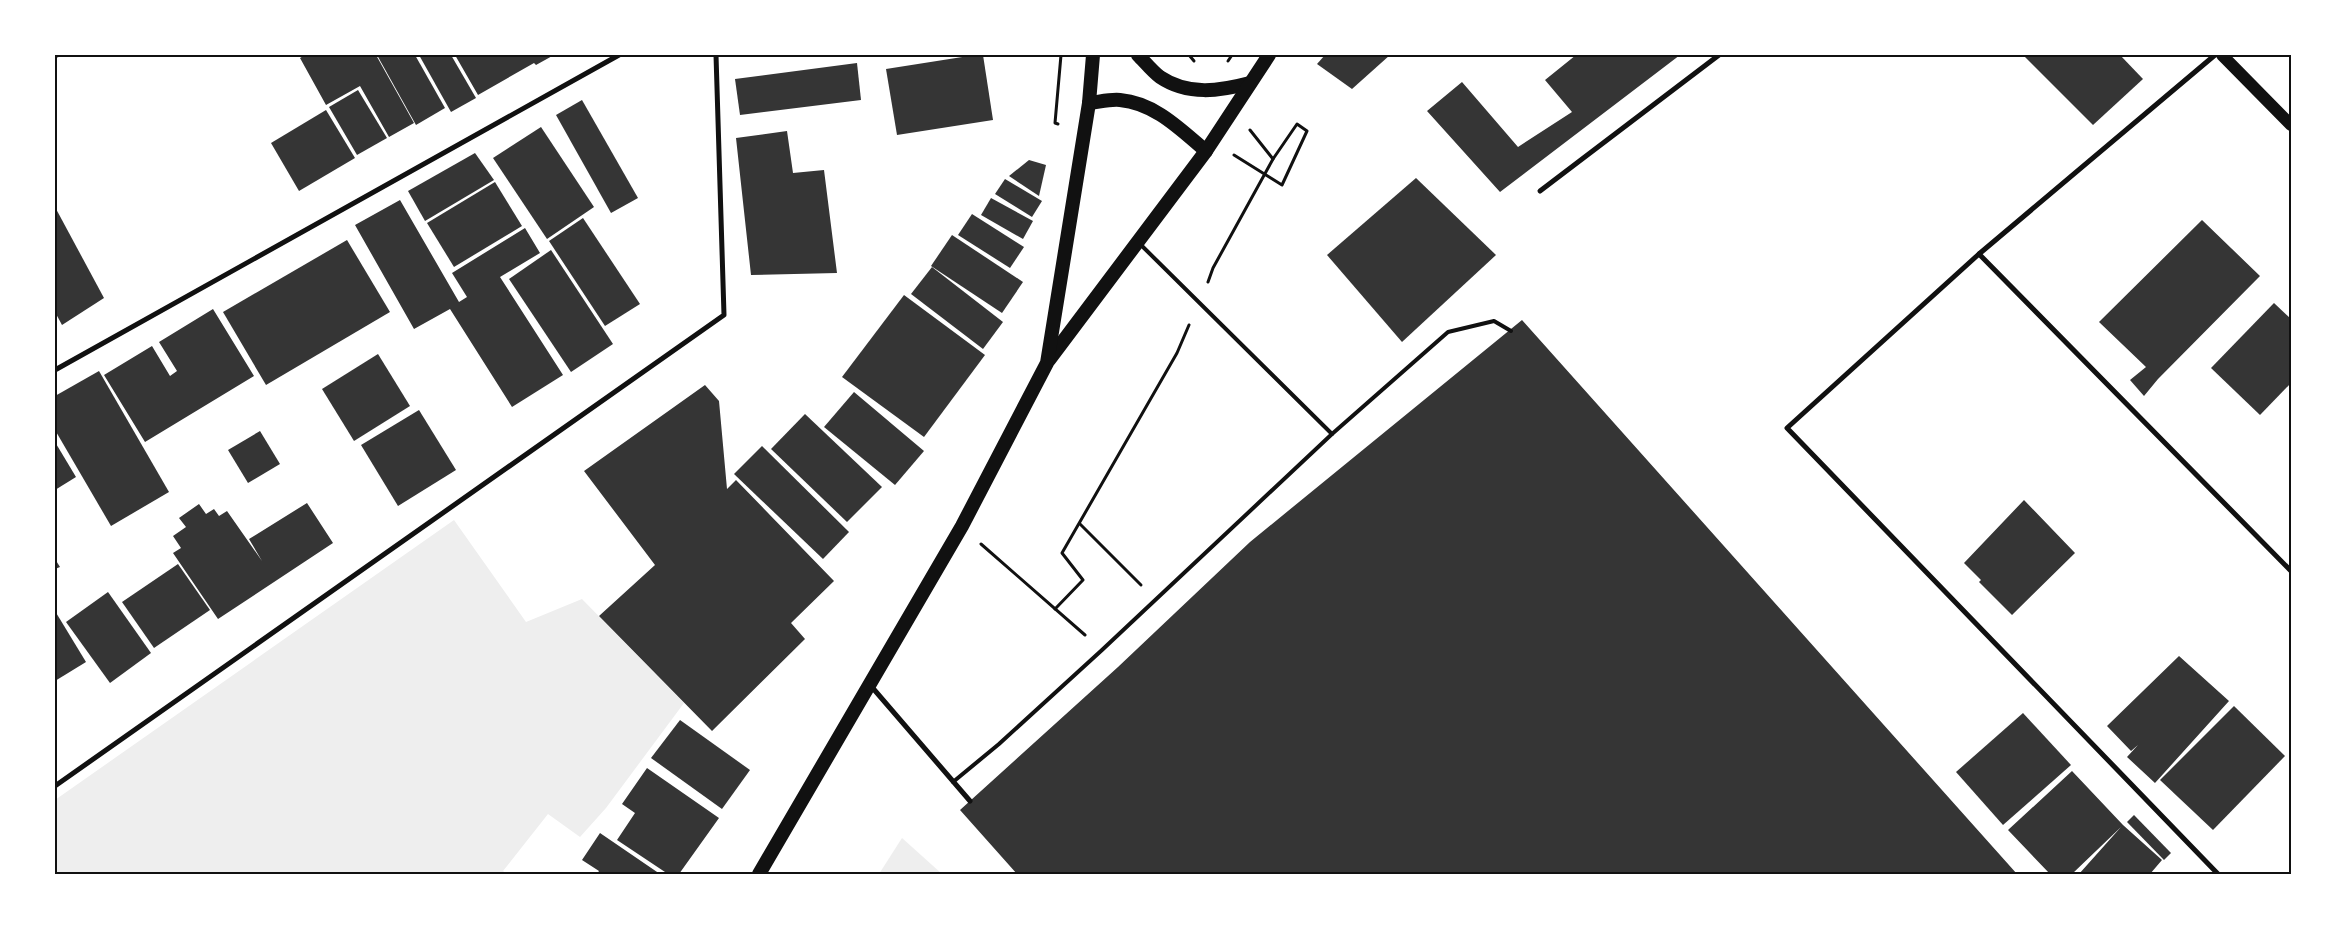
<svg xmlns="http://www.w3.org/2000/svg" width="2346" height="929" viewBox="0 0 2346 929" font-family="Roboto,sans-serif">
	<rect width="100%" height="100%" fill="#fff"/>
	<!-- green -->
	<g fill="#eee">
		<path d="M454,520L526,622L582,599L684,703L606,808L580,837L548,814L503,871L507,874H55V800Z"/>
		<path d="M902,838L942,874H879Z"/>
	</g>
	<!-- building -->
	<g fill="#353535">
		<path d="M305,55H376L414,123L389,137L360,86L326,105L300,58Z"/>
		<path d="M377,55H415L445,108L416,125Z"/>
		<path d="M419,55H451L476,98L451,112Z"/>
		<path d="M455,55H554L536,65L534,63L478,95Z"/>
		<path d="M975,55H983L993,120L897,135L886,69Z"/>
		<path d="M1325,55H1390L1352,89L1317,64Z"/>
		<path d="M1576,55H1680L1500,192L1427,111L1462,82L1518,147L1572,112L1545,80Z"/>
		<path d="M2023,55H2120L2143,79L2093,125Z"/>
		<path d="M857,63L861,100L740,115L735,79Z"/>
		<path d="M358,90L387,138L357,155L329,107Z"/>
		<path d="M582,100L638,198L611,213L556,115Z"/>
		<path d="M326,110L355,158L299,191L271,143Z"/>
		<path d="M541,127L594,207L547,239L493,158Z"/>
		<path d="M787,131L793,173L824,170L837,273L751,275L736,138Z"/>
		<path d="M475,153L494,180L425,221L408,191Z"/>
		<path d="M1029,160L1046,165L1039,196L1009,176Z"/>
		<path d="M1416,178L1496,255L1402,342L1327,255Z"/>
		<path d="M1005,179L1042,201L1032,217L995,194Z"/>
		<path d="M495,182L522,226L454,267L427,223Z"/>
		<path d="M991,198L1033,221L1023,239L981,215Z"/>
		<path d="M400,200L459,302L467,297L452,273L525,228L540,253L500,277L563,375L512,407L450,309L414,329L355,225Z"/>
		<path d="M55,207L104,298L62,325L55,312Z"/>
		<path d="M972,214L1024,247L1010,268L958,235Z"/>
		<path d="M583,218L640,304L605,326L549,241Z"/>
		<path d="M2202,220L2260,276L2158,379L2144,396L2130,380L2146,367L2099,322Z"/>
		<path d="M952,235L1023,282L1002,313L931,266Z"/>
		<path d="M347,240L390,312L266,385L223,312Z"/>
		<path d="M551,250L613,344L571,372L509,279Z"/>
		<path d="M932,267L1003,322L983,349L911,294Z"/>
		<path d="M904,295L985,355L924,437L842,377Z"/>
		<path d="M2274,303L2291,319V383L2260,415L2211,368Z"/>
		<path d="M213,309L254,376L145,442L104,375L152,346L170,376L177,371L159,342Z"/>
		<path d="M1522,320L2017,874H1017L960,810L1118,667L1250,542Z"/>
		<path d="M378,354L410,406L354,441L322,389Z"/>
		<path d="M99,371L169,492L111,526L55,430V396Z"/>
		<path d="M705,385L719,401L727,489L736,480L834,581L791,623L805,639L712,731L599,616L655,565L584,471Z"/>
		<path d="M854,392L924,451L895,485L824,427Z"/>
		<path d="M419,410L456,470L398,506L361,445Z"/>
		<path d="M805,414L882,487L847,522L771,449Z"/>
		<path d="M260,431L280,464L248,483L228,450Z"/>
		<path d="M55,442L76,477L55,490Z"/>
		<path d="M762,446L849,532L823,559L734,474Z"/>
		<path d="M2024,500L2075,553L2012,615L1979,582L1981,580L1964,563Z"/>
		<path d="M307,503L333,543L218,619L173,553L181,548L173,536L186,527L179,518L199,504L206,514L214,509L219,516L227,511L262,561L249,539Z"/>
		<path d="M55,559L60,567L55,569Z"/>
		<path d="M178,564L210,610L154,648L122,602Z"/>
		<path d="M108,592L151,653L110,683L66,622Z"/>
		<path d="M55,611L86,662L55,681Z"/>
		<path d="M2179,656L2229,701L2155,783L2127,757L2138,745L2131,751L2107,726Z"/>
		<path d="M2234,706L2285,756L2213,830L2160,780Z"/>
		<path d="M2023,713L2071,765L2003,825L1956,772Z"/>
		<path d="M680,720L750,770L722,809L651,758Z"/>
		<path d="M647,768L719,818L679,874H668L617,840L635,813L622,804Z"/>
		<path d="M2072,771L2123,825L2162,860L2150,874H2079L2121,827L2072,874H2050L2008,830Z"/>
		<path d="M2134,815L2171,853L2164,860L2127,822Z"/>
		<path d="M600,833L660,874H597L599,871L582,860Z"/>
	</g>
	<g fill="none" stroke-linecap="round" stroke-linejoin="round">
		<!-- path -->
		<g stroke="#111" stroke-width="3">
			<path d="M1189,55L1194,61"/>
			<path d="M1228,61L1232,55"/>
			<path d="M1058,124L1055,123L1061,55"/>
			<path d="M1250,130L1273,159"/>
			<path d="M1208,282L1213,268L1273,159L1297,124L1307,131L1282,185L1234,155"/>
			<path d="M1080,524L1141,585"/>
			<path d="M981,544L1085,635"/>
			<path d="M1055,609L1083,580L1062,553L1177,353L1189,325"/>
		</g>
		<!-- service -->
		<g stroke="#111" stroke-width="4">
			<path d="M55,56L58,55"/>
			<path d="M1140,244L1332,434"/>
			<path d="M953,782L999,744L1102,650L1332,434L1448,332L1494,321L1511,331"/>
		</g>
		<!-- minor -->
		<g stroke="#111" stroke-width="5">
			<path d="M2215,55L1979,254L1787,428L2218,874"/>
			<path d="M1540,191L1719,55"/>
			<path d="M1979,254L2291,571"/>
			<path d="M55,370L619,55"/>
			<path d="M871,686L970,801"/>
			<path d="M55,786L724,315L716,55"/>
		</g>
		<!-- primary -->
		<path stroke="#111" stroke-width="12" d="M2222,55L2291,125"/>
		<!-- trunk -->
		<g stroke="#111" stroke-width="14">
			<path d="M1138,55C1145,62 1152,71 1160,77C1188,96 1220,91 1250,83"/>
			<path d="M1089,103C1099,102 1110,99 1120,100C1155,103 1181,130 1206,151"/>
			<path d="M1049,360L1206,151L1269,55"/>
			<path d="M759,874L962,526L1047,363L1089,103L1093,55"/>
		</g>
	</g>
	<!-- border -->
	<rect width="2346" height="929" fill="none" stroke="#ffffff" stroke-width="112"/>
	<rect x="56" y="56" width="2234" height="817" fill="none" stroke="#111" stroke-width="2"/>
</svg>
